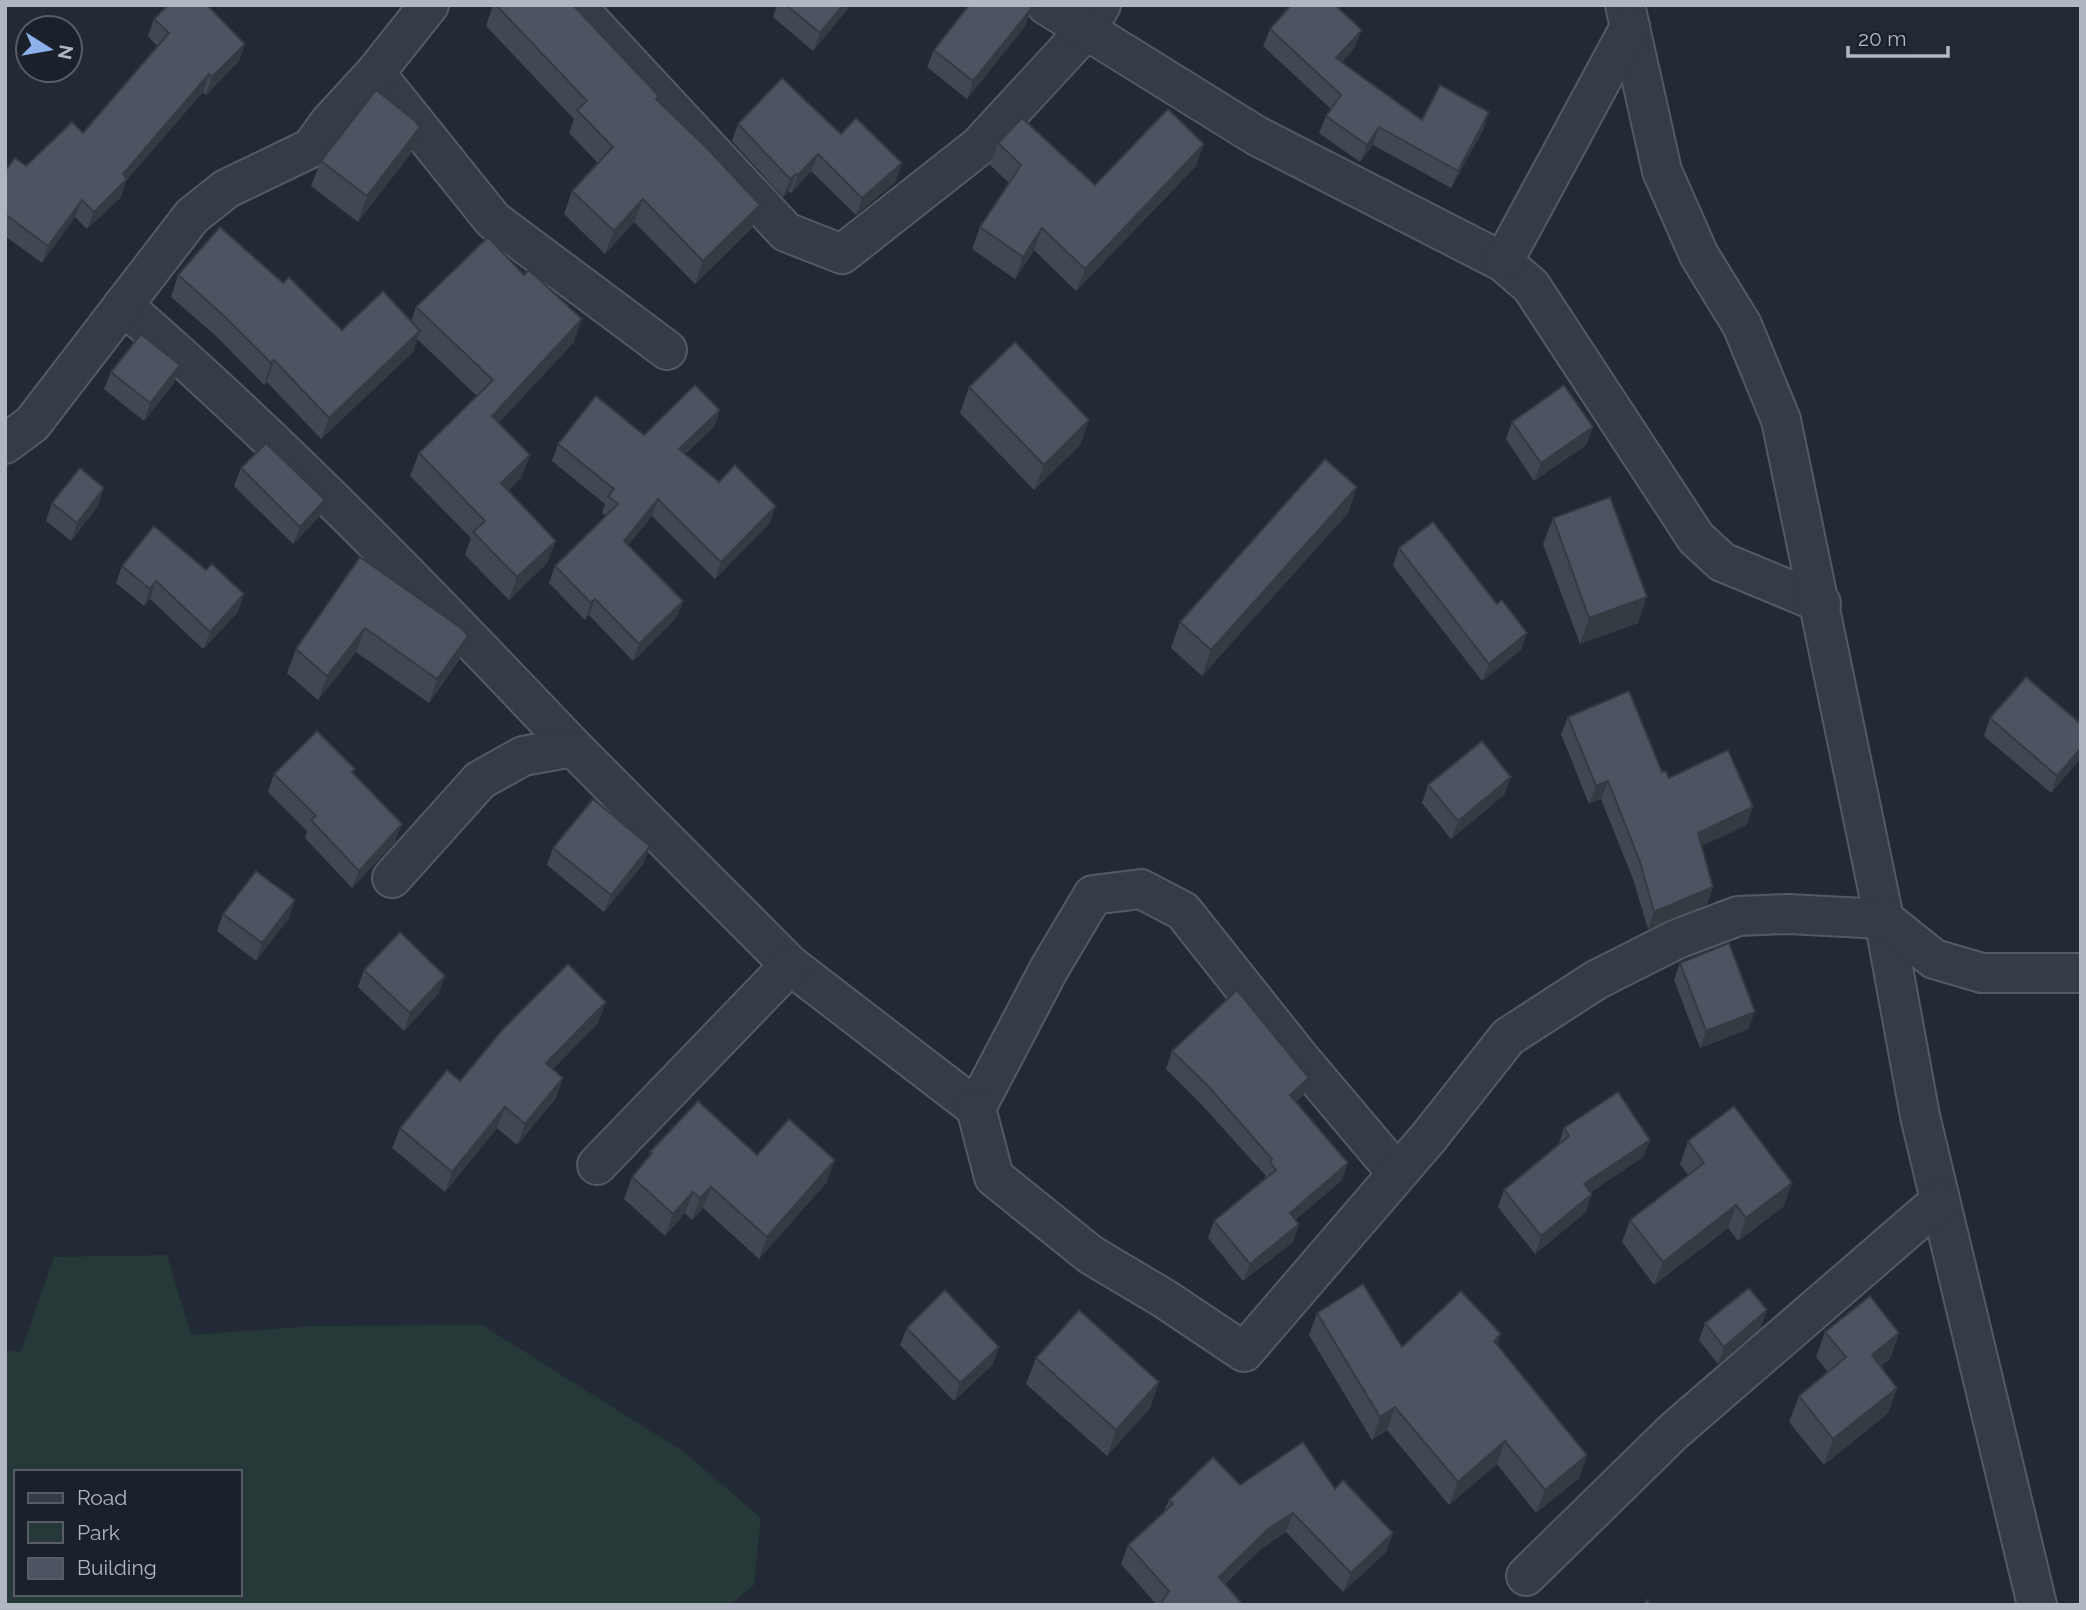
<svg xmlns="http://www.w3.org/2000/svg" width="2086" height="1610" viewBox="0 0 2086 1610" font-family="Raleway,sans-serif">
	<rect width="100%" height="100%" fill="#222a35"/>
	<!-- green -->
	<path fill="#273838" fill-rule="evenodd" d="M167,1255L191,1335L315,1326L482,1325L684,1452L761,1518L754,1585L730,1605H5V1350L21,1352L54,1257ZM16,1472H240V1594H16Z"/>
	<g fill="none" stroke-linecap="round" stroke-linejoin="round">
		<!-- minor casing -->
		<g stroke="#535a63" stroke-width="42">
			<g id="minor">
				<path d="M575,5L786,232L842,254L979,146L1086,30L1101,5"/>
				<path d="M1046,5L1257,136L1503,262L1531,286L1696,538L1722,562L1821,603"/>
				<path d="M1625,5L1662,171L1699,255L1742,325L1781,420L1884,919L1920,1116L2037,1605"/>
				<path d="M375,73L493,220L667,350"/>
				<path d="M1503,262L1630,27"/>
				<path d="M123,305C282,443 428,594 573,747"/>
				<path d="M5,444L32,424L192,216L226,189L311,148L329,123L375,73L429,5"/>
				<path d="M392,878L480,780L523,756L573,747L790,965L976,1108L1049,969L1093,895L1141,889L1183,911L1299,1057L1397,1173"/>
				<path d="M976,1108L994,1177L1091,1255L1165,1299L1244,1352L1429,1137L1508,1037L1596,980L1677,939L1738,916L1788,914L1884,919L1934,959L1982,973H2081"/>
				<path d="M597,1165L790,965"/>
				<path d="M1526,1576L1674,1431L1940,1201"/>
			</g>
		</g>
		<!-- minor -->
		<use href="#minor" stroke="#363c45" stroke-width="38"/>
	</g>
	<!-- wall -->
	<g fill="#404853">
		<path d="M493,5H573L657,101L760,205L752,228L695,284L634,222L605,254L564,214L572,191L598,163L569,133L574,119L486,26Z"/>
		<path d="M777,5H851L813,51L773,17Z"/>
		<path d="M1032,8L1025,26L967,99L927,67L934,50Z"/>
		<path d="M154,19L245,44L239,61L206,95L203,92L127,179L121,197L87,229L75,217L42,263L5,236V171L26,166L83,133L157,46L148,36Z"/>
		<path d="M1270,29L1355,47L1342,62L1422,120L1489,112L1483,130L1451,188L1373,145L1360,162L1319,133L1326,116L1331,109L1263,46Z"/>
		<path d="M738,124L841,134L902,163L896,181L856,215L811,171L791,193L789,191L783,197L732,141Z"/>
		<path d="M998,143L1095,185L1196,166L1076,291L1034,250L1015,279L972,249L980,227L1009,183L990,165Z"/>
		<path d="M411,153L358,222L311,186L321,161Z"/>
		<path d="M178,275L283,283L342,330L411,321L416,307L574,342L498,423L530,455L521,478L508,491L556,541L547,563L509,600L465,555L471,538L410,476L419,453L477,396L417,339L413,352L321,439L267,382L264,385L215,335L171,297Z"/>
		<path d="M111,372L174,383L144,421L104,389Z"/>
		<path d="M969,387L1089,420L1080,445L1034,490L960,413Z"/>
		<path d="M720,410L714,427L685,454L770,523L715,579L652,516L628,545L683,601L676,618L633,661L589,615L585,620L549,583L555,566L606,516L602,513L605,504L552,461L558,444L644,435Z"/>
		<path d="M1512,422L1593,427L1586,445L1534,481L1506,439Z"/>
		<path d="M241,468L325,500L319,517L293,544L234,486Z"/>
		<path d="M1357,487L1348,513L1202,676L1171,648L1180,622Z"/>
		<path d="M52,503L98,506L71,541L46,521Z"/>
		<path d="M1553,518L1638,623L1580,644L1543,544Z"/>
		<path d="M1399,548L1497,604L1527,633L1521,650L1482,681L1393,566Z"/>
		<path d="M360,557L468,636L459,660L429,703L356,652L318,700L287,673L296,649Z"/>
		<path d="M122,566L238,612L203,649L150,599L144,606L116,583Z"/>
		<path d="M1568,717L1662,772L1669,778L1747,825L1701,846L1713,887L1707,904L1648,929L1633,879L1601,799L1589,804L1561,734Z"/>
		<path d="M1990,718L2081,724V758L2051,793L1984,736Z"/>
		<path d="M355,769L354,773L395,842L352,888L305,838L307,831L268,792L274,774Z"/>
		<path d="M1428,785L1505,794L1451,839L1422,803Z"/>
		<path d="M650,846L643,864L604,912L547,865L553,848Z"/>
		<path d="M223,914L289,918L256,961L217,931Z"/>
		<path d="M1680,963L1748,1029L1700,1048L1674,980Z"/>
		<path d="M364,970L439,993L404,1031L358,987Z"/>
		<path d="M598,1023L553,1069L563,1078L556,1098L517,1145L497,1128L445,1192L392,1148L400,1128L460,1081Z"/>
		<path d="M1172,1051L1303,1095L1296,1102L1348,1163L1342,1180L1295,1220L1299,1224L1293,1242L1243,1281L1208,1238L1214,1221L1264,1180L1265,1175L1201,1104L1166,1069Z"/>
		<path d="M1564,1128L1650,1140L1643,1157L1591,1192L1586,1212L1535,1254L1498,1207L1504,1190L1558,1146Z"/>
		<path d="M1688,1141L1784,1206L1738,1241L1728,1228L1654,1285L1622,1242L1630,1220L1688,1175L1680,1164Z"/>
		<path d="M650,1152L757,1155L827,1182L759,1259L703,1208L692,1220L685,1213L665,1236L624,1199L632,1177L648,1158Z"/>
		<path d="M1317,1313L1402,1347L1497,1344L1587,1455L1579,1478L1536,1513L1497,1464L1449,1505L1387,1430L1372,1440L1309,1335Z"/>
		<path d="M1705,1323L1761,1327L1718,1364L1699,1340Z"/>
		<path d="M907,1328L993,1364L954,1401L900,1345Z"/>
		<path d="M1825,1332L1899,1333L1890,1359L1881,1366L1897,1388L1888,1413L1824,1465L1789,1422L1799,1396L1828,1372L1816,1357Z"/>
		<path d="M1036,1358L1159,1382L1150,1408L1107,1456L1026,1384Z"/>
		<path d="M1240,1485L1335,1489L1393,1533L1386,1552L1343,1592L1286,1532L1261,1549L1225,1584L1243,1605H1157L1121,1564L1128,1545L1164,1511L1169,1500Z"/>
	</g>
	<!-- shaded-wall -->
	<g fill="#343b43">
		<path d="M843,5H851L813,51L820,33Z"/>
		<path d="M1032,8L1025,26L967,99L973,81Z"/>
		<path d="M1362,30L1355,47L1330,75L1336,58Z"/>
		<path d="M245,44L239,61L206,95L212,77Z"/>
		<path d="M209,74L203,92L125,182L127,179L121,197L87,229L94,212L123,174Z"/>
		<path d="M1489,112L1483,130L1451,188L1458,171Z"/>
		<path d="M420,127L411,153L358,222L367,196Z"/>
		<path d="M1379,127L1373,145L1360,162L1367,145Z"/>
		<path d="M1204,144L1196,166L1076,291L1085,269Z"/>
		<path d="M818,154L811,171L791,193L798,175Z"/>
		<path d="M902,163L896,181L856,215L862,198Z"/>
		<path d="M796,174L789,191L783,197L790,179Z"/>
		<path d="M643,199L634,222L605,254L614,231Z"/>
		<path d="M82,200L75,217L42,263L48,246Z"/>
		<path d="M760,205L752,228L695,284L703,261Z"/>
		<path d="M1042,228L1034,250L1015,279L1023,257Z"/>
		<path d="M582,319L574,342L484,439L492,416Z"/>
		<path d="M420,331L413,352L321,439L329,418Z"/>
		<path d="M274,360L267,382L264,385L271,363Z"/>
		<path d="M180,365L174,383L144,421L150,403Z"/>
		<path d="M720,410L714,427L673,466L679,449Z"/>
		<path d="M1089,420L1080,445L1034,490L1044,465Z"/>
		<path d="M1593,427L1586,445L1534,481L1541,463Z"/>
		<path d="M530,455L521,478L493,506L501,483Z"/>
		<path d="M1357,487L1348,513L1202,676L1211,650Z"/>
		<path d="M104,488L98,506L71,541L77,523Z"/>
		<path d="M658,499L652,516L618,558L624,541Z"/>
		<path d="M325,500L319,517L293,544L300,527Z"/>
		<path d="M776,506L770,523L715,579L721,562Z"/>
		<path d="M556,541L547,563L509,600L517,577Z"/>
		<path d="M156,581L150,599L144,606L150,589Z"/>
		<path d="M244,594L238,612L203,649L210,632Z"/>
		<path d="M1647,597L1638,623L1580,644L1589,618Z"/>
		<path d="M595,599L589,615L585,620L591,603Z"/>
		<path d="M683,601L676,618L633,661L639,644Z"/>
		<path d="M365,628L356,652L318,700L327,676Z"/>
		<path d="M1527,633L1521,650L1482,681L1489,664Z"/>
		<path d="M468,636L459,660L429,703L437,679Z"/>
		<path d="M2081,748V758L2051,793L2057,776Z"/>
		<path d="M1511,777L1505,794L1451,839L1458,821Z"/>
		<path d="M1608,781L1601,799L1589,804L1596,786Z"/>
		<path d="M1753,807L1747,825L1691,851L1698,833Z"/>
		<path d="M402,824L395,842L352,888L359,871Z"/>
		<path d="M650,846L643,864L604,912L611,895Z"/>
		<path d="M1713,887L1707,904L1648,929L1654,912Z"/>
		<path d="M295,900L289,918L256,961L262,943Z"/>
		<path d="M445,976L439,993L404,1031L410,1013Z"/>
		<path d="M606,1002L598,1023L538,1084L546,1063Z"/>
		<path d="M1755,1012L1748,1029L1700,1048L1706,1031Z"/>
		<path d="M563,1078L556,1098L517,1145L525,1124Z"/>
		<path d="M1309,1078L1303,1095L1284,1113L1290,1095Z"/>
		<path d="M505,1107L497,1128L445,1192L452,1172Z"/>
		<path d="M1650,1140L1643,1157L1577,1201L1584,1184Z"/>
		<path d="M835,1160L827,1182L759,1259L767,1237Z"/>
		<path d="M1348,1163L1342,1180L1283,1230L1290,1213Z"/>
		<path d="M1792,1183L1784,1206L1738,1241L1746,1218Z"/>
		<path d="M711,1187L703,1208L692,1220L700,1198Z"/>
		<path d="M693,1192L685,1213L665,1236L673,1214Z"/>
		<path d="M1592,1194L1586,1212L1535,1254L1541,1236Z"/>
		<path d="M1736,1205L1728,1228L1654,1285L1663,1262Z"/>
		<path d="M1299,1224L1293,1242L1243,1281L1250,1264Z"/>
		<path d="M1767,1310L1761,1327L1718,1364L1724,1347Z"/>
		<path d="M1899,1333L1890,1359L1862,1381L1872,1355Z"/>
		<path d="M1501,1334L1493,1357L1494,1341Z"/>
		<path d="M999,1347L993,1364L954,1401L960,1383Z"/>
		<path d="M1159,1382L1150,1408L1107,1456L1116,1430Z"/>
		<path d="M1897,1388L1888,1413L1824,1465L1833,1439Z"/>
		<path d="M1395,1407L1387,1430L1372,1440L1380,1417Z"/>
		<path d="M1505,1441L1497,1464L1449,1505L1458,1482Z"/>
		<path d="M1587,1455L1579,1478L1536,1513L1545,1490Z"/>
		<path d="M1293,1513L1286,1532L1261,1549L1211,1596L1219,1577L1268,1529Z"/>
		<path d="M1393,1533L1386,1552L1343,1592L1351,1573Z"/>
	</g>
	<!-- building -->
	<g fill="#4b5460" stroke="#343b43" stroke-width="2">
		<path d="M168,5H207L245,44L212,77L209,74L123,174L127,179L94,212L82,200L48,246L5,214V171L15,158L26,166L72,122L83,133L169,33L154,19Z"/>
		<path d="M496,5H573L659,96L656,99L707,148L760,205L703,261L643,199L614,231L572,191L613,147L577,110L587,101Z"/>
		<path d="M786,5H843L820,33Z"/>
		<path d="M969,5H1028L1032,8L973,81L934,50Z"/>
		<path d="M1291,5H1335L1362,30L1336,58L1422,120L1440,85L1489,112L1458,171L1379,127L1367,145L1326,116L1341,95L1270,29Z"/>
		<path d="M782,78L841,134L856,118L902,163L862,198L818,154L798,175L796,174L790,179L738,124Z"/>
		<path d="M376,90L414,120L420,127L367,196L321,161Z"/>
		<path d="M1168,109L1204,144L1085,269L1042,228L1023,257L980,227L1021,165L998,143L1022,118L1095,185Z"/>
		<path d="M220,227L283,283L289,277L342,330L383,291L420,331L329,418L274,360L271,363L222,314L178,275Z"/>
		<path d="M488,237L524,275L529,270L582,319L492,416L530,455L501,483L556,541L517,577L473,532L485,521L419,453L493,380L416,307Z"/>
		<path d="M141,334L180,365L150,403L111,372Z"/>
		<path d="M1015,342L1089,420L1044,465L969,387Z"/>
		<path d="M695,385L720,410L679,449L719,482L735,465L776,506L721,562L658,499L624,541L683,601L639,644L595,599L591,603L555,566L618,504L608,496L614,489L558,444L596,396L644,435Z"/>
		<path d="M1564,385L1593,427L1541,463L1512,422Z"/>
		<path d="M266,443L325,500L300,527L241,468Z"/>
		<path d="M1325,459L1357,487L1211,650L1180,622Z"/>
		<path d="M80,468L104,488L77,523L52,503Z"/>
		<path d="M1610,497L1647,597L1589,618L1553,518Z"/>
		<path d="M1433,522L1497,604L1502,600L1527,633L1489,664L1399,548Z"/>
		<path d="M154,526L206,570L212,564L244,594L210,632L156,581L150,589L122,566Z"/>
		<path d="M360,557L461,628L468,636L437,679L365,628L327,676L296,649Z"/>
		<path d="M2026,677L2081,724V748L2057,776L1990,718Z"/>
		<path d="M1629,691L1662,772L1666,771L1669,778L1728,750L1753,807L1698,833L1713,887L1654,912L1640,862L1608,781L1596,786L1568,717Z"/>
		<path d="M317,731L355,769L352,772L402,824L359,871L311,820L316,816L274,774Z"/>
		<path d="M1482,741L1511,777L1458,821L1428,785Z"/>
		<path d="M593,799L650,846L611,895L553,848Z"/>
		<path d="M256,871L295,900L262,943L223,914Z"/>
		<path d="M400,932L445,976L410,1013L364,970Z"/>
		<path d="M1729,943L1755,1012L1706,1031L1680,963Z"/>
		<path d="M568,964L606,1002L546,1063L563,1078L525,1124L505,1107L452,1172L400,1128L447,1070L460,1081L503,1029Z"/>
		<path d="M1237,990L1309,1078L1290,1095L1348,1163L1290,1213L1299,1224L1250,1264L1214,1221L1276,1170L1270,1162L1272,1159L1208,1086L1172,1051Z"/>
		<path d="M1618,1092L1650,1140L1584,1184L1592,1194L1541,1236L1504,1190L1569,1136L1564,1128Z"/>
		<path d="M698,1101L757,1155L789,1119L835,1160L767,1237L711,1187L700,1198L693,1192L673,1214L632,1177L652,1153L650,1152Z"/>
		<path d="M1734,1106L1792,1183L1746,1218L1736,1205L1663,1262L1630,1220L1704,1163L1688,1141Z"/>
		<path d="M1363,1284L1402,1347L1461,1291L1501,1334L1494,1341L1587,1455L1545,1490L1505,1441L1458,1482L1395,1407L1380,1417L1317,1313Z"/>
		<path d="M1749,1288L1767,1310L1724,1347L1705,1323Z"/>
		<path d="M945,1290L999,1347L960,1383L907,1328Z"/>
		<path d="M1870,1296L1899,1333L1872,1355L1897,1388L1833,1439L1799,1396L1846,1357L1825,1332Z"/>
		<path d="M1079,1310L1159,1382L1116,1430L1036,1358Z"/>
		<path d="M1303,1442L1335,1489L1343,1480L1393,1533L1351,1573L1293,1513L1268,1529L1219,1577L1243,1605H1160L1169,1591L1128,1545L1173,1504L1169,1500L1213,1457L1240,1485Z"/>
		<path d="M1647,1600L1652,1605H1643Z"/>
	</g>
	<!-- border -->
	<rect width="2086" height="1610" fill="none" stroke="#b0b7c2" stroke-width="14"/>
	<!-- legend -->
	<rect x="14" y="1470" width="228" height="126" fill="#1b212a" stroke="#575d67" stroke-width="2"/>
	<rect x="28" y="1493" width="35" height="10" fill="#363c45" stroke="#575d67" stroke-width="2"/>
	<text x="77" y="1505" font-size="21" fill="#b0b7c2">Road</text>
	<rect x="28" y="1522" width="35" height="21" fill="#273838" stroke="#575d67" stroke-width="2"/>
	<text x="77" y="1540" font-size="21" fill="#b0b7c2">Park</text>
	<rect x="28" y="1558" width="35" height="21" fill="#4b5460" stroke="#575d67" stroke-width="2"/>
	<text x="77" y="1575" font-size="21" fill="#b0b7c2">Building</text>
	<!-- north arrow -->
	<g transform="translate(49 49) rotate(101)"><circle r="33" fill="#1b212a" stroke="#575d67" stroke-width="2"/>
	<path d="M0-5L12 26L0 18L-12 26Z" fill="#8cb1eb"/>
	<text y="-10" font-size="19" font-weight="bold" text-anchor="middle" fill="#b0b7c2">N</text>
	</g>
	<!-- scale -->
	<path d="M1848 46v10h100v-10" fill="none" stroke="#b0b7c2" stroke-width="3.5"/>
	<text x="1858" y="46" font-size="21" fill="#b0b7c2" stroke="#1b212a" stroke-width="5" paint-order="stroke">20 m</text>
</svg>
